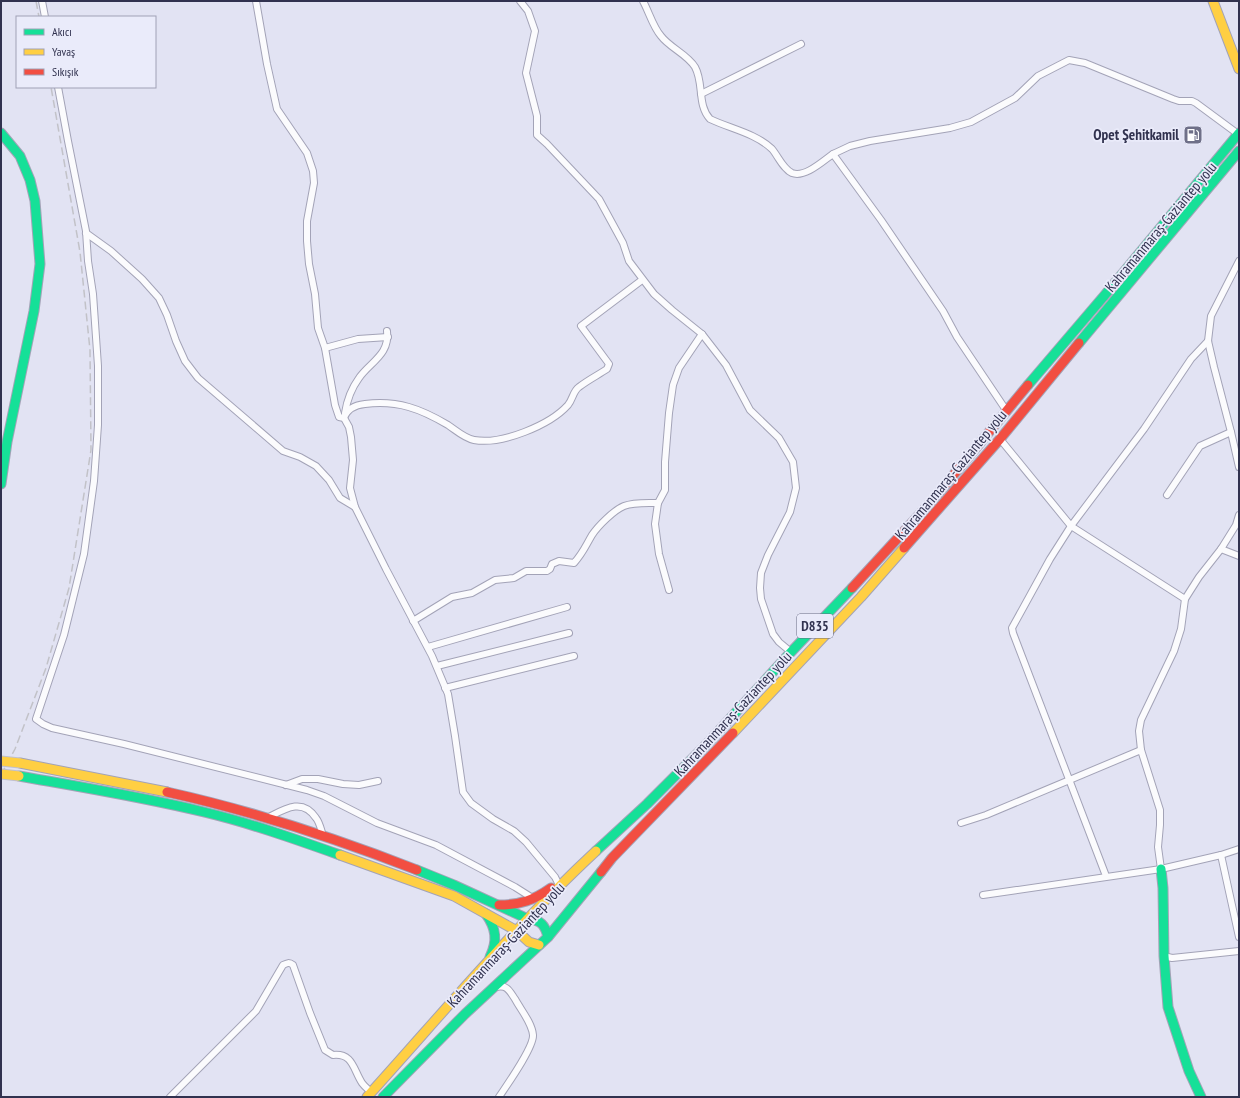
<svg xmlns="http://www.w3.org/2000/svg" width="1240" height="1098" viewBox="0 0 1240 1098" font-family="'PT Sans Narrow',sans-serif">
	<rect width="100%" height="100%" fill="#e2e3f3"/>
	<g fill="none" stroke-linecap="round" stroke-linejoin="round">
		<!-- street casing -->
		<g stroke="#a3a3b7" stroke-width="8">
			<g id="street">
				<path d="M42,1L45,17"/>
				<path d="M256,1L267,64L277,109L307,153L313,171L314,183L307,221V241L309,264L315,294L318,328L325,348L335,405L339,417L344,418L349,427L351,437L353,460L350,488L355,507L386,569L432,656L448,694L455,736L463,792L471,803L493,819L514,831L526,842L555,877L558,883"/>
				<path d="M520,1L528,11L535,31L526,73L537,116V135L547,144L599,199L623,243L629,261L654,294L672,310L702,334L726,365L750,410L779,438L793,462L796,488L790,512L768,555L761,573L760,588L761,599L773,634L779,642L791,652"/>
				<path d="M643,1C649,12 653,27 661,36C670,48 687,54 695,67C704,83 697,105 710,119C731,129 755,133 772,149C778,156 783,169 792,173C805,178 823,161 833,154"/>
				<path d="M58,87L68,141L86,231L88,261L93,294L98,366V425L94,481L84,554L64,635L36,719L43,724L52,728L124,744L307,790L324,796L377,823L436,845L515,887L534,899"/>
				<path d="M701,94L801,44"/>
				<path d="M86,233L111,251L142,279L159,298L167,315L176,341L185,361L198,378L283,451L300,457L316,466L329,480L340,498L355,507"/>
				<path d="M1239,261L1211,316L1208,341L1214,367L1231,432L1239,467"/>
				<path d="M325,348L358,339L388,337"/>
				<path d="M1006,410L957,337L943,311L881,220L833,154L850,146L870,141L950,128L971,122L1015,98L1038,76L1069,60L1085,63L1173,99L1179,101H1192L1196,103L1238,134"/>
				<path d="M345,413C347,400 351,389 359,378C370,362 390,355 387,331"/>
				<path d="M344,418C347,409 356,405 365,404C398,400 421,409 448,425C457,431 464,438 474,440C502,445 550,425 568,405C573,399 573,391 579,387C588,380 598,375 607,369L609,364L581,326L642,280"/>
				<path d="M1000,439L1071,526L1185,599"/>
				<path d="M1167,495L1200,446L1231,432"/>
				<path d="M658,503L655,524L659,554L669,590"/>
				<path d="M1239,515L1236,525L1221,549L1199,577L1185,599L1181,629L1174,651L1141,720L1139,731L1141,750L1160,810V825L1158,847L1161,869L1221,855L1239,849"/>
				<path d="M1221,549L1239,556"/>
				<path d="M413,621L452,597L472,593L495,580L514,578L526,571H547L550,569L552,564L559,561L574,563C583,553 585,547 592,535C598,526 614,510 624,506C634,502 647,503 658,503L665,490V462L669,413L673,385L679,368L702,334"/>
				<path d="M428,647L567,607"/>
				<path d="M437,666L569,633"/>
				<path d="M445,688L574,656"/>
				<path d="M286,785L302,779H318L343,784L359,785L378,781"/>
				<path d="M269,817C286,808 303,798 316,818C320,823 321,830 323,836"/>
				<path d="M961,823L986,815L1141,750"/>
				<path d="M1221,855L1239,937"/>
				<path d="M1106,876L1013,633L1012,628L1050,559L1071,526L1144,429L1191,359L1208,341"/>
				<path d="M983,895L1161,869"/>
				<path d="M1164,956L1172,958L1239,951"/>
				<path d="M497,987C507,984 510,992 515,999C521,1010 532,1023 533,1035C534,1047 507,1085 499,1097"/>
				<path d="M170,1097L256,1011L283,965C287,963 289,962 293,965L310,1013L325,1050L333,1055C353,1053 353,1069 362,1083C365,1087 368,1089 371,1092"/>
			</g>
		</g>
		<!-- fast casing -->
		<g stroke="#a3a3b7" stroke-width="11">
			<g id="fast">
				<path d="M1,133L20,156L30,180L35,201L40,264L34,311L7,442L1,484"/>
				<path d="M1079,343L1239,151"/>
				<path d="M1028,385L1104,296L1239,133"/>
				<path d="M19,776C81,787 143,797 204,812C250,823 295,839 340,855"/>
				<path d="M596,851L647,804L706,745L791,652L852,588"/>
				<path d="M1161,869L1163,888L1164,956L1168,1007L1189,1071L1201,1097"/>
				<path d="M417,870L454,885L528,919C541,920 545,925 548,937"/>
				<path d="M486,914C496,928 498,941 490,957"/>
				<path d="M383,1097L465,1014L548,937L601,872"/>
			</g>
		</g>
		<!-- slow casing -->
		<g stroke="#a3a3b7" stroke-width="11">
			<g id="slow">
				<path d="M1213,1L1239,69"/>
				<path d="M733,733L861,597L904,548"/>
				<path d="M20,763L167,792"/>
				<path d="M340,855L454,896L517,931L529,942L539,945"/>
				<path d="M367,1097C442,1014 514,927 596,851"/>
			</g>
		</g>
		<!-- jam casing -->
		<g stroke="#a3a3b7" stroke-width="11">
			<g id="jam">
				<path d="M904,548L1000,439L1079,343"/>
				<path d="M852,588L931,502L1028,385"/>
				<path d="M167,792C253,811 335,838 417,870"/>
				<path d="M601,872L612,858L733,733"/>
				<path d="M499,905C520,905 534,900 551,888"/>
			</g>
		</g>
		<!-- street -->
		<use href="#street" stroke="#fbfbfd" stroke-width="6"/>
		<!-- fast -->
		<use href="#fast" stroke="#16e098" stroke-width="9"/>
		<!-- slow -->
		<use href="#slow" stroke="#ffcf43" stroke-width="9"/>
		<!-- jam -->
		<use href="#jam" stroke="#f24e42" stroke-width="9"/>
		<!-- rail -->
		<g stroke="#c2c2c8" stroke-width="1.5" stroke-dasharray="8 4" stroke-linecap="butt">
			<path d="M36,1L39,17"/>
			<path d="M1,775L15,749L46,668L69,588L91,450L90,350L80,252L51,87"/>
		</g>
		<!-- slow-bridge casing -->
		<g stroke="#c0c0ce" stroke-width="11" stroke-linecap="butt">
			<g id="slow-bridge">
				<path d="M1,761L20,763"/>
				<path d="M1,774L19,776"/>
			</g>
		</g>
		<!-- slow-bridge -->
		<use href="#slow-bridge" stroke="#ffcf43" stroke-width="9"/>
	</g>
	<!-- icons -->
	<defs>
		<g id="fuel-square" transform="scale(1)"><rect x="-9" y="-9" width="18" height="18" rx="4" fill="#6f7088" stroke="#eaebfa"/><path d="M-5.5-6h7V0h2V4h1.3V-2.5L3-4.5l.8-.8L6-3V5H2.5V1h-1V6h-7ZM-4.2-4.7v3.2H.2V-4.7Z" fill="#fff"/></g>
	</defs>
	<g fill-rule="evenodd">
		<use href="#fuel-square" x="1193" y="135"/>
	</g>
	<g text-anchor="middle" stroke-width="3.5" stroke-linejoin="round" paint-order="stroke">
		<!-- shield labels -->
		<rect fill="#eaebfa" stroke="#686a82" stroke-width="1" x="797" y="614" width="36" height="24" rx="3"/>
		<g font-size="14" font-weight="bold" fill="#31324f">
			<text x="815" y="631">D835</text>
		</g>
		<!-- poi labels -->
		<g font-size="15" font-weight="bold" fill="#31324f" stroke="#eaebfa" text-anchor="end">
			<text x="1179" y="140">Opet Şehitkamil</text>
		</g>
		<!-- street labels -->
		<g font-size="15" fill="#31324f" stroke="#eaebfa">
			<text transform="translate(1161 227) rotate(-50)" y="5">Kahramanmaraş-Gaziantep yolu</text>
			<text transform="translate(951 475) rotate(-50)" y="5">Kahramanmaraş-Gaziantep yolu</text>
			<text transform="translate(733 714) rotate(-47)" y="5">Kahramanmaraş-Gaziantep yolu</text>
			<text transform="translate(506 945) rotate(-47)" y="5">Kahramanmaraş-Gaziantep yolu</text>
		</g>
	</g>
	<!-- border -->
	<rect width="1240" height="1098" fill="none" stroke="#31324f" stroke-width="4"/>
	<!-- legend -->
	<rect x="16" y="16" width="140" height="72" fill="#eaebfa" stroke="#a0a1b6"/>
	<rect x="24" y="29" width="20" height="6" fill="#16e098" stroke="#a0a1b6"/>
	<text x="52" y="36" font-size="12" fill="#31324f">Akıcı</text>
	<rect x="24" y="49" width="20" height="6" fill="#ffcf43" stroke="#a0a1b6"/>
	<text x="52" y="56" font-size="12" fill="#31324f">Yavaş</text>
	<rect x="24" y="69" width="20" height="6" fill="#f24e42" stroke="#a0a1b6"/>
	<text x="52" y="76" font-size="12" fill="#31324f">Sıkışık</text>
</svg>
